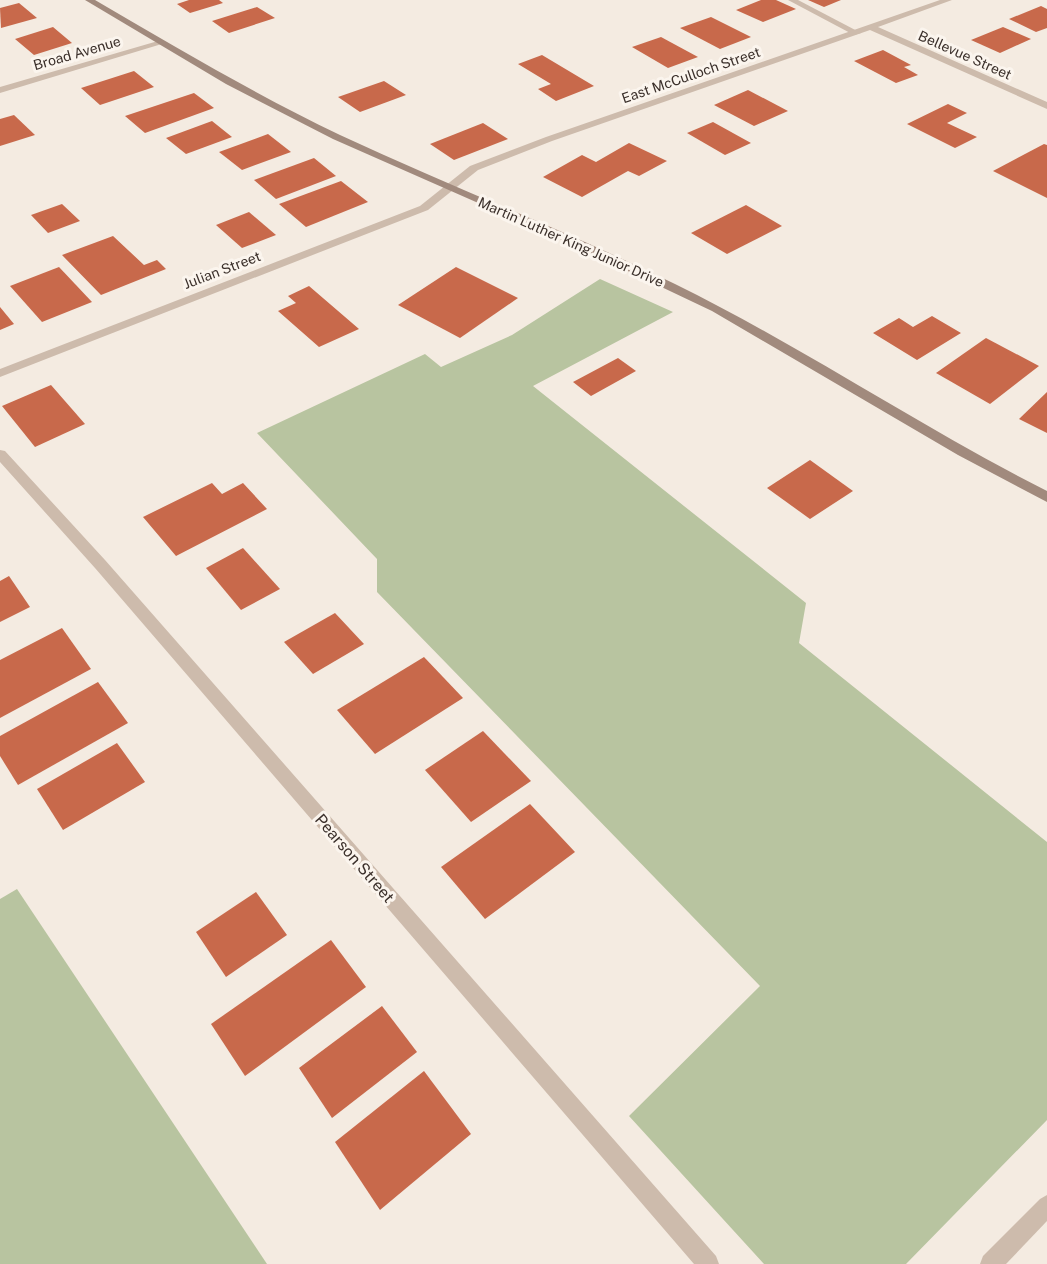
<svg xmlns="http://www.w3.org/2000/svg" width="1047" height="1264" viewBox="0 0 1047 1264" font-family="'Public Sans',sans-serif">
	<rect width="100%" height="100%" fill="#f4ebe1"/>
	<!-- green -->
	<g fill="#b8c4a0">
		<path d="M600,279L673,312L533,386L806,603L799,643L1047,842V1120L906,1264H764L629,1116L760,986L377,592V559L257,433L425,354L441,367L512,335Z"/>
		<path d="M17,889L267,1264H0V899Z"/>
	</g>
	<!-- building -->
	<g fill="#c8694b">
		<path d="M189,0H219L223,3L190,13L177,4Z"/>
		<path d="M761,0H776L796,9L763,22L736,10Z"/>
		<path d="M808,0H841L824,7Z"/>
		<path d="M19,3L37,18L1,28L0,8Z"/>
		<path d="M1041,6L1047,9V28L1036,32L1009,19Z"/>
		<path d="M257,7L275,18L229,33L212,21Z"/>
		<path d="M711,17L751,37L720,49L680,28Z"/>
		<path d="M53,27L72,43L34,55L15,39Z"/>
		<path d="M1003,27L1031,39L1000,53L971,40Z"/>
		<path d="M661,37L698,57L668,68L632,47Z"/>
		<path d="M883,50L911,65L904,67L918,75L896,83L854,61Z"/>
		<path d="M542,55L594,86L556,101L538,89L551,84L518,64Z"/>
		<path d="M134,71L154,87L100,105L81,88Z"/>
		<path d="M384,81L406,95L360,112L338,97Z"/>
		<path d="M748,90L788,111L754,126L714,105Z"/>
		<path d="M194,93L214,108L145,133L125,116Z"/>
		<path d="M948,104L967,113L947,123L977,137L955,148L907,124Z"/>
		<path d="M14,115L35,135L0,146V119Z"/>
		<path d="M212,121L232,137L186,154L166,138Z"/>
		<path d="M713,122L751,143L725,155L687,133Z"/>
		<path d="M483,123L508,139L454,160L430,144Z"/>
		<path d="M268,134L291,152L242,170L219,152Z"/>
		<path d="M629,143L667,161L639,176L628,171L582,197L543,177L582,155L596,162Z"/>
		<path d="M1044,144L1047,145V198L993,171Z"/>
		<path d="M314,158L336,176L276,199L254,180Z"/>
		<path d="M341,181L368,202L306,227L279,204Z"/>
		<path d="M62,204L80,221L48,233L31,215Z"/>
		<path d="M746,205L782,226L727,254L691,233Z"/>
		<path d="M249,212L276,235L242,248L216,225Z"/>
		<path d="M113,236L144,265L157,260L166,269L101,295L62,255Z"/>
		<path d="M59,267L92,302L42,322L10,286Z"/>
		<path d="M456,267L518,298L460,338L398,305Z"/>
		<path d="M309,286L359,329L319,347L278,311L296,303L288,296Z"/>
		<path d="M0,307L14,324L0,330Z"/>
		<path d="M932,316L961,333L917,360L873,333L899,318L913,327Z"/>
		<path d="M986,338L1039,366L990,404L936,373Z"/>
		<path d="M618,358L636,371L591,396L573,382Z"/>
		<path d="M51,385L85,424L35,447L2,406Z"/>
		<path d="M1047,392V433L1019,419Z"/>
		<path d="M810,460L853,491L810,519L767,488Z"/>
		<path d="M212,483L222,494L243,483L267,509L176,556L143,517Z"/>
		<path d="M243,548L280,589L241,610L206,568Z"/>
		<path d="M9,576L30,607L0,622V581Z"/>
		<path d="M335,613L364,644L313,674L284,642Z"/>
		<path d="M62,628L91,669L0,718V660Z"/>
		<path d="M424,657L463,698L375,754L337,710Z"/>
		<path d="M98,682L128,723L18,785L0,756V736Z"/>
		<path d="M483,731L531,781L471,822L425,770Z"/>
		<path d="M117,743L145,782L63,830L37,789Z"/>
		<path d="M530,804L575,852L485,919L441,867Z"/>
		<path d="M256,892L287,935L226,977L196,932Z"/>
		<path d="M331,940L366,987L245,1076L211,1024Z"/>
		<path d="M382,1006L417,1052L332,1118L299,1068Z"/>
		<path d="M424,1071L471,1134L380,1210L335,1142Z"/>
	</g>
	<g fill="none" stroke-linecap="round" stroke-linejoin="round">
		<!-- service -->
		<path fill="#cdbbac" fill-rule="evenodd" d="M788,0H798L861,33L854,35Z"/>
		<!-- minor -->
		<g fill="#cdbbac" fill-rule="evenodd">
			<path d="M940,0H952L878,27L1047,102V109L870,30L552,141L478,170L428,210L0,377V369L420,206L470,166L546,137Z"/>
			<path d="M158,41L165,43L0,93V87Z"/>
			<path d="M0,450L5,451L105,560L716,1256L719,1264H694L95,568L0,462Z"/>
			<path d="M1047,1195V1221L1006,1264H980L983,1256L1040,1199Z"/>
		</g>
		<!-- secondary -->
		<path fill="#a18a7d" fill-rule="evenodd" d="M85,0H95C176,47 256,95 340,135C451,187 565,230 675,284C803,347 920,427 1047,491V502L958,455L712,311L571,244L333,139L226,84Z"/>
	</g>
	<g text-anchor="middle" stroke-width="6" stroke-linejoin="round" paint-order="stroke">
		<!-- far-street labels -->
		<g font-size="14" fill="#3b302b" stroke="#fbf5ee">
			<text transform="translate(77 53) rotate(-16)" y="5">Broad Avenue</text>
			<text transform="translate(965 55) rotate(24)" y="5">Bellevue Street</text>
			<text transform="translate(691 75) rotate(-19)" y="5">East McCulloch Street</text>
			<text transform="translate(571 242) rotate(24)" y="5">Martin Luther King Junior Drive</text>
			<text transform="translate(222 270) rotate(-21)" y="5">Julian Street</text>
		</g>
		<!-- street labels -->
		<g font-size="16" fill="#3b302b" stroke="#fbf5ee">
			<text transform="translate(355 858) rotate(49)" y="6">Pearson Street</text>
		</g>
	</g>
</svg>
